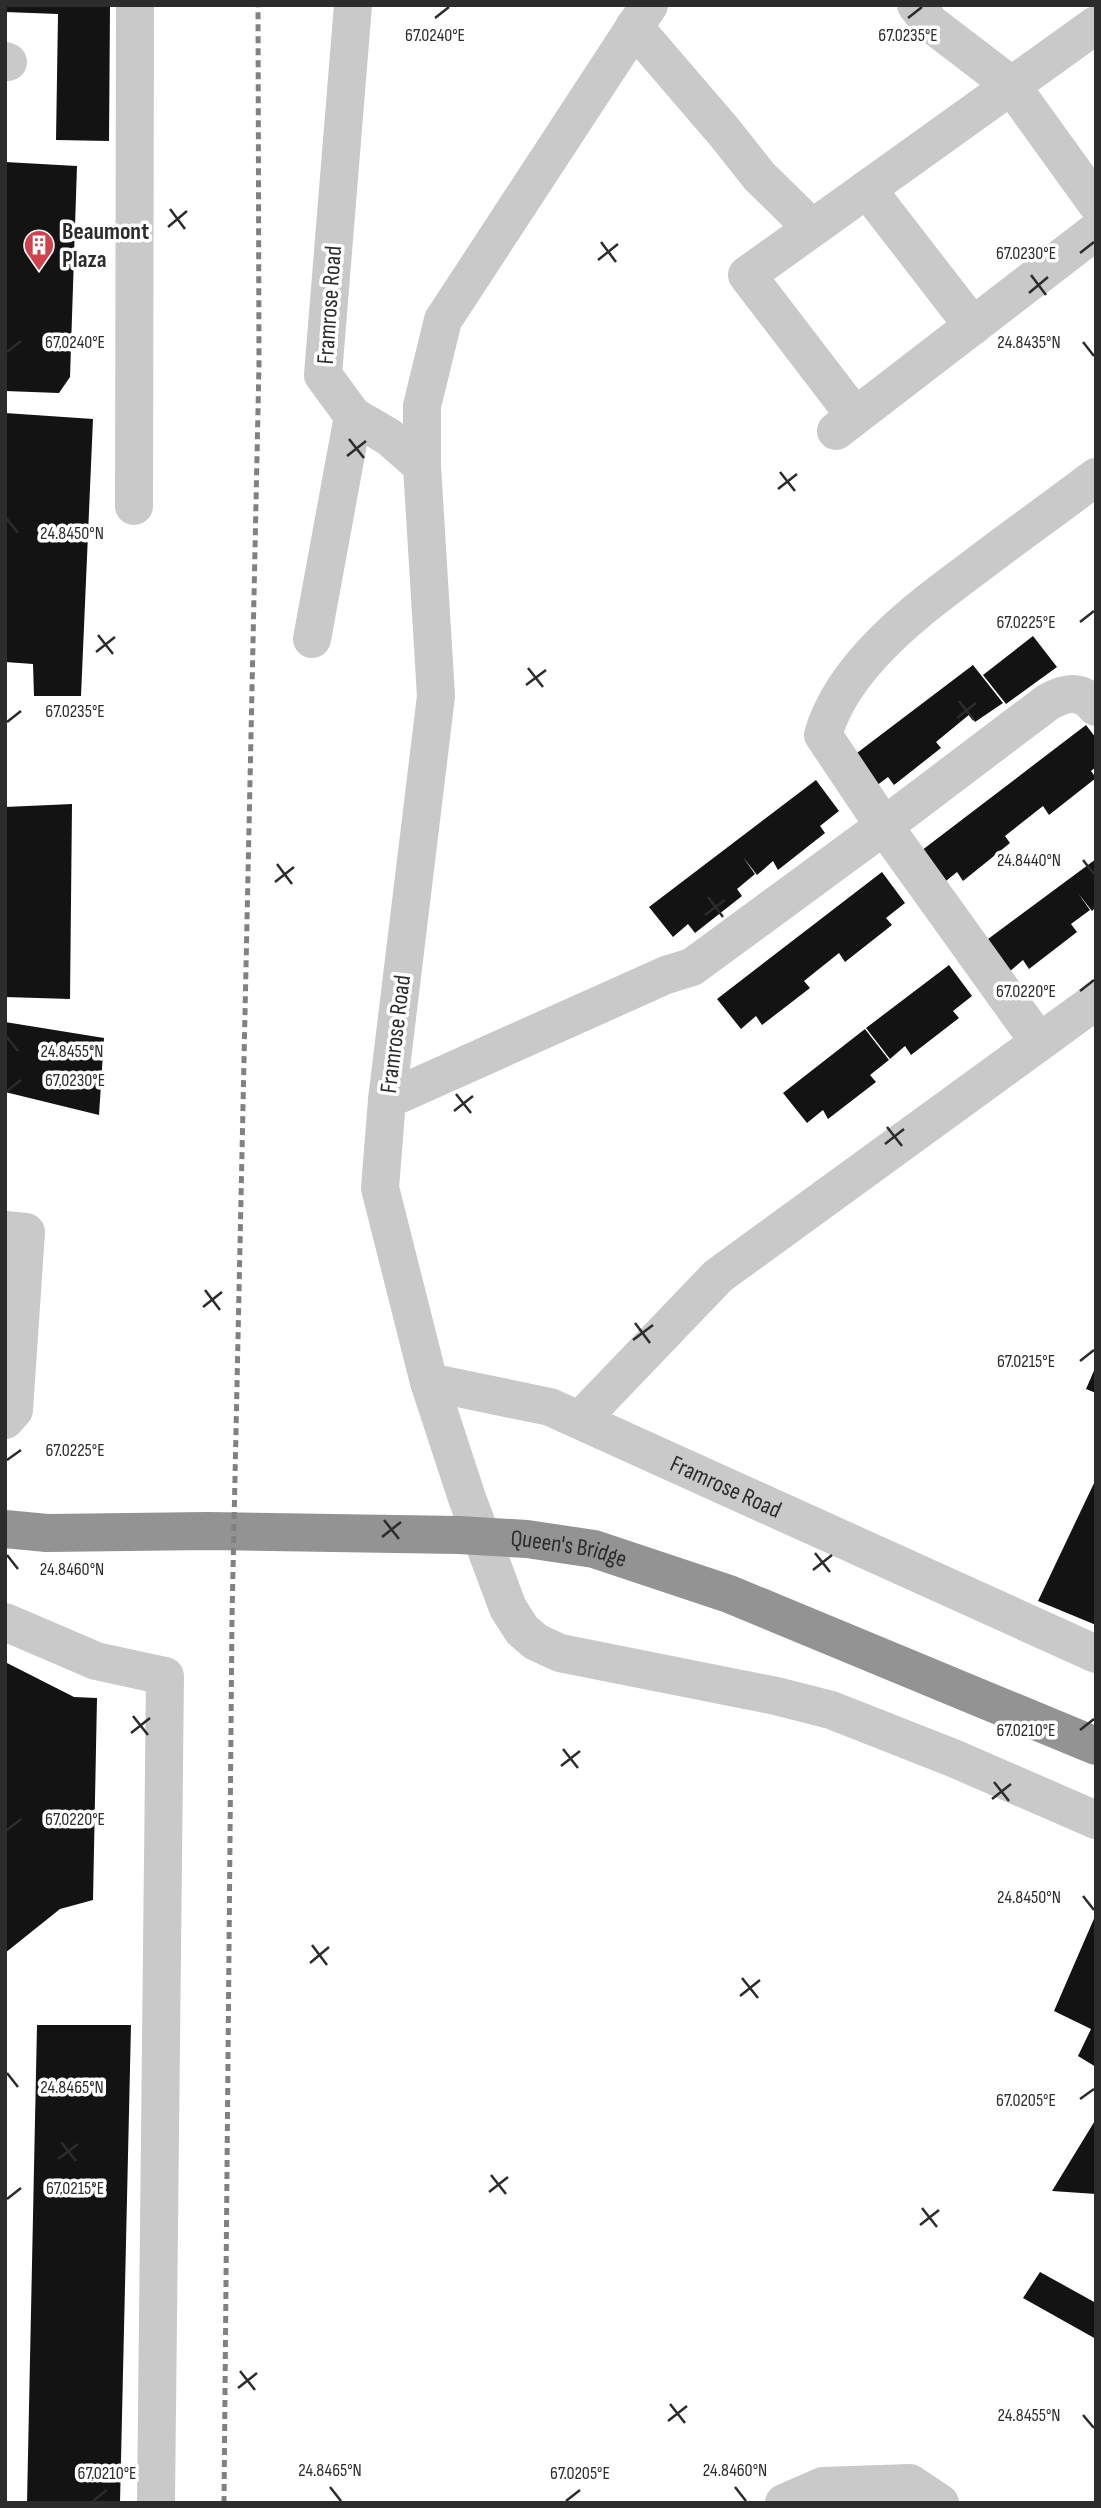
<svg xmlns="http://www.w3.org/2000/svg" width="1101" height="2508" viewBox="0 0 1101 2508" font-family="'Sofia Sans Condensed',sans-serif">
	<rect width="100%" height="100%" fill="#fff"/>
	<!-- building -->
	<g fill="#131313">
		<path d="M5,5H110L109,141L56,140L58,14L5,12Z"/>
		<path d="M5,162L77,166L70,377L59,393L5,391Z"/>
		<path d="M5,413L93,419L81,696H34L33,664L5,662Z"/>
		<path d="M1033,636L1057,667L1006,704L983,675Z"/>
		<path d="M973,665L1003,703L975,722L970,714L936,742L941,748L894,785L888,777L872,789L849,759Z"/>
		<path d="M1086,725L1096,738V767L1091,771L1096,778L1049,815L1043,806L1005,836L1010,843L963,881L957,872L941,885L917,854Z"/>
		<path d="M816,780L839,811L820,826L825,833L778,870L773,861L757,875L743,857L755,874L737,889L742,896L695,933L688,924L673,937L649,907Z"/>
		<path d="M72,804L70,999L5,997V807Z"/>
		<path d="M1096,859V907L1092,911L1078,893L1090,910L1071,924L1077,932L1029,969L1023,960L1008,973L984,942Z"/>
		<path d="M882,872L905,903L886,918L892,925L845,962L839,953L804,981L810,988L762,1025L756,1016L741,1029L717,999Z"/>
		<path d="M949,965L972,996L953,1011L959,1018L911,1055L905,1046L890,1059L866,1028Z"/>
		<path d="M5,1022L104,1038L99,1115L5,1092Z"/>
		<path d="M865,1029L889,1060L870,1075L876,1082L828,1119L823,1110L807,1123L783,1093Z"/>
		<path d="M1096,1366V1393L1086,1389Z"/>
		<path d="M1096,1479V1625L1038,1601Z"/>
		<path d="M5,1662L74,1697L97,1698L93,1900L60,1909L5,1953Z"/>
		<path d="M1096,1914V2067L1078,2056L1091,2029L1054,2011Z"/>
		<path d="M37,2025H131L120,2503H27Z"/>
		<path d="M1096,2119V2194L1052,2191Z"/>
		<path d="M1040,2272L1096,2303V2339L1023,2298Z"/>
	</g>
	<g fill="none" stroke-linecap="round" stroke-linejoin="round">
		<!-- minor -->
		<g stroke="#c9c9c9" stroke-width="38">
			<path id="s1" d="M353,5L323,375L353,416L389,437L422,466L436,696L387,1100L380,1188L429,1382L550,1407L1096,1654"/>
			<path d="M916,5L930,23L1011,85L1096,203"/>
			<path d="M634,27L725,133L759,176L812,228"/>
			<path d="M5,61L8,62"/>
			<path d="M867,189L973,326"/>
			<path d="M855,416L747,275L1096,25"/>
			<path d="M836,431L1096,231"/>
			<path d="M422,466V406L443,320L649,5"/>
			<path d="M134,506L135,5"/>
			<path d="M312,639L353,416"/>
			<path d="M1039,1042L884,826L1048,702C1066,692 1081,689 1096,707"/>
			<path d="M387,1100L666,975L692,967L884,826L823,735C844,661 925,604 984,560C1021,532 1059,505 1096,477"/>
			<path d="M5,1230L26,1232L14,1410L5,1420"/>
			<path d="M429,1382L467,1498L508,1608L522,1630L536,1642L560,1653L776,1696L831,1710L953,1758L1096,1820"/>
			<path d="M580,1420L718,1276L1096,1001"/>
			<path d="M5,1622L96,1661L165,1676L156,2503"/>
			<path d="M784,2503L823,2486L910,2483L940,2503"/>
		</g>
		<!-- highway -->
		<path stroke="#939393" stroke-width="38" id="s2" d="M5,1529L47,1533L208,1531L459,1535L527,1539L594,1549L729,1594L1096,1746"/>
		<!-- rail -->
		<path stroke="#818181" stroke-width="5" stroke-dasharray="7 5" stroke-linecap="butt" d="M224,2503L232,1617L259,364L258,5"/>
	</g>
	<!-- ticks -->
	<path fill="none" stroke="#2c2c2c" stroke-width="2.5" d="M435,18L449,7M908,18L922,7M170,209L185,229M168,227L187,211M601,242L616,262M1080,253L1094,242M598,260L618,244M1031,275L1046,295M1029,293L1048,277M1083,342L1094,356M7,352L21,341M349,439L364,458M347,456L366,441M780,472L795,491M778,489L797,474M7,519L18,533M1080,622L1094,611M98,635L113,654M96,652L115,637M528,668L543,687M526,685L546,670M959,701L974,720M957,718L976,703M7,722L21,711M1083,860L1094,874M277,864L292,884M275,882L294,867M708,897L723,917M705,915L725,900M1080,991L1094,980M7,1037L18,1051M7,1091L21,1080M456,1094L471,1113M454,1111L473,1096M887,1127L902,1146M885,1144L904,1129M205,1290L220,1310M203,1307L222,1292M635,1323L650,1343M633,1340L653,1325M1080,1361L1094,1350M7,1460L21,1450M384,1520L399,1539M382,1537L401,1522M815,1553L830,1572M7,1555L18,1569M813,1570L832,1555M133,1716L148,1735M1080,1730L1094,1719M131,1733L150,1718M563,1749L578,1768M561,1766L580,1751M994,1782L1009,1801M992,1799L1011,1784M7,1830L21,1819M1083,1896L1094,1910M312,1945L327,1965M310,1963L329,1947M742,1978L758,1998M740,1996L760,1980M7,2073L18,2087M1080,2099L1094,2089M61,2142L76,2161M58,2159L78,2144M491,2175L506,2194M489,2192L508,2177M7,2199L21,2188M922,2208L937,2227M920,2225L939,2210M240,2371L255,2390M238,2388L257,2373M670,2404L685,2423M1083,2415L1094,2428M668,2421L687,2406M330,2487L341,2501M735,2487L746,2501M93,2501L107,2490M566,2501L580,2490"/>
	<!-- icons -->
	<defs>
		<g id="building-pin" transform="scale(1.575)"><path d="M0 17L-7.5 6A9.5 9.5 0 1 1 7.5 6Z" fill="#cf424e" stroke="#fff"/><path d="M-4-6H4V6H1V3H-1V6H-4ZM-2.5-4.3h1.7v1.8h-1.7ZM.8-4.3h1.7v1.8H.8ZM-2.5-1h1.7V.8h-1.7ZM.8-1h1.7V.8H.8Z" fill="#fff"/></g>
	</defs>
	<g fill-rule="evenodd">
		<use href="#building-pin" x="39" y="245"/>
	</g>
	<g text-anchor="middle" stroke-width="7" stroke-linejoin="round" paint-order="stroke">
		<!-- poi labels -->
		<g font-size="24" font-weight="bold" fill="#2c2c2c" stroke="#fff" text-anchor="start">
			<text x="62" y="239">Beaumont<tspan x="62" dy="28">Plaza</tspan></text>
		</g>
		<!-- street labels -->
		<g font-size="24" fill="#2c2c2c" stroke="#fff">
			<text transform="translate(329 305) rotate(-86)" y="8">Framrose Road</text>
			<text transform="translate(395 1034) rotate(-83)" y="8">Framrose Road</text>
			<text dy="8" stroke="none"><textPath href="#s1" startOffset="1750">Framrose Road</textPath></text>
			<text dy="8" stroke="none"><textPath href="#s2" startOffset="565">Queen's Bridge</textPath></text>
		</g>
	</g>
	<g font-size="18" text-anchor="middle" fill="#2c2c2c" stroke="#fff" stroke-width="7" stroke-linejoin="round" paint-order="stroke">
		<text x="435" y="41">67.0240°E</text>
		<text x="908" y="41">67.0235°E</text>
		<text x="1026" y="259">67.0230°E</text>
		<text x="75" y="348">67.0240°E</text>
		<text x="1029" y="348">24.8435°N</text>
		<text x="72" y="539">24.8450°N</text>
		<text x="1026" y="628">67.0225°E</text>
		<text x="75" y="717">67.0235°E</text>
		<text x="1029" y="866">24.8440°N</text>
		<text x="1026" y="997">67.0220°E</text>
		<text x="72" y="1057">24.8455°N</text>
		<text x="75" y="1086">67.0230°E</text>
		<text x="1026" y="1367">67.0215°E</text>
		<text x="75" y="1456">67.0225°E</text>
		<text x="72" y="1575">24.8460°N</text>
		<text x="1026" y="1736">67.0210°E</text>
		<text x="75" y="1825">67.0220°E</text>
		<text x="1029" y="1903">24.8450°N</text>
		<text x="72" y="2093">24.8465°N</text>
		<text x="1026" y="2106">67.0205°E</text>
		<text x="75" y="2194">67.0215°E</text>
		<text x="1029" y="2421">24.8455°N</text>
		<text x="330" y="2476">24.8465°N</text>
		<text x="735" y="2476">24.8460°N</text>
		<text x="107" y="2479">67.0210°E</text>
		<text x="580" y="2479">67.0205°E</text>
	</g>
	<!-- border -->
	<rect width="1101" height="2508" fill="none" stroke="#2c2c2c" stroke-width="14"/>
</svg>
